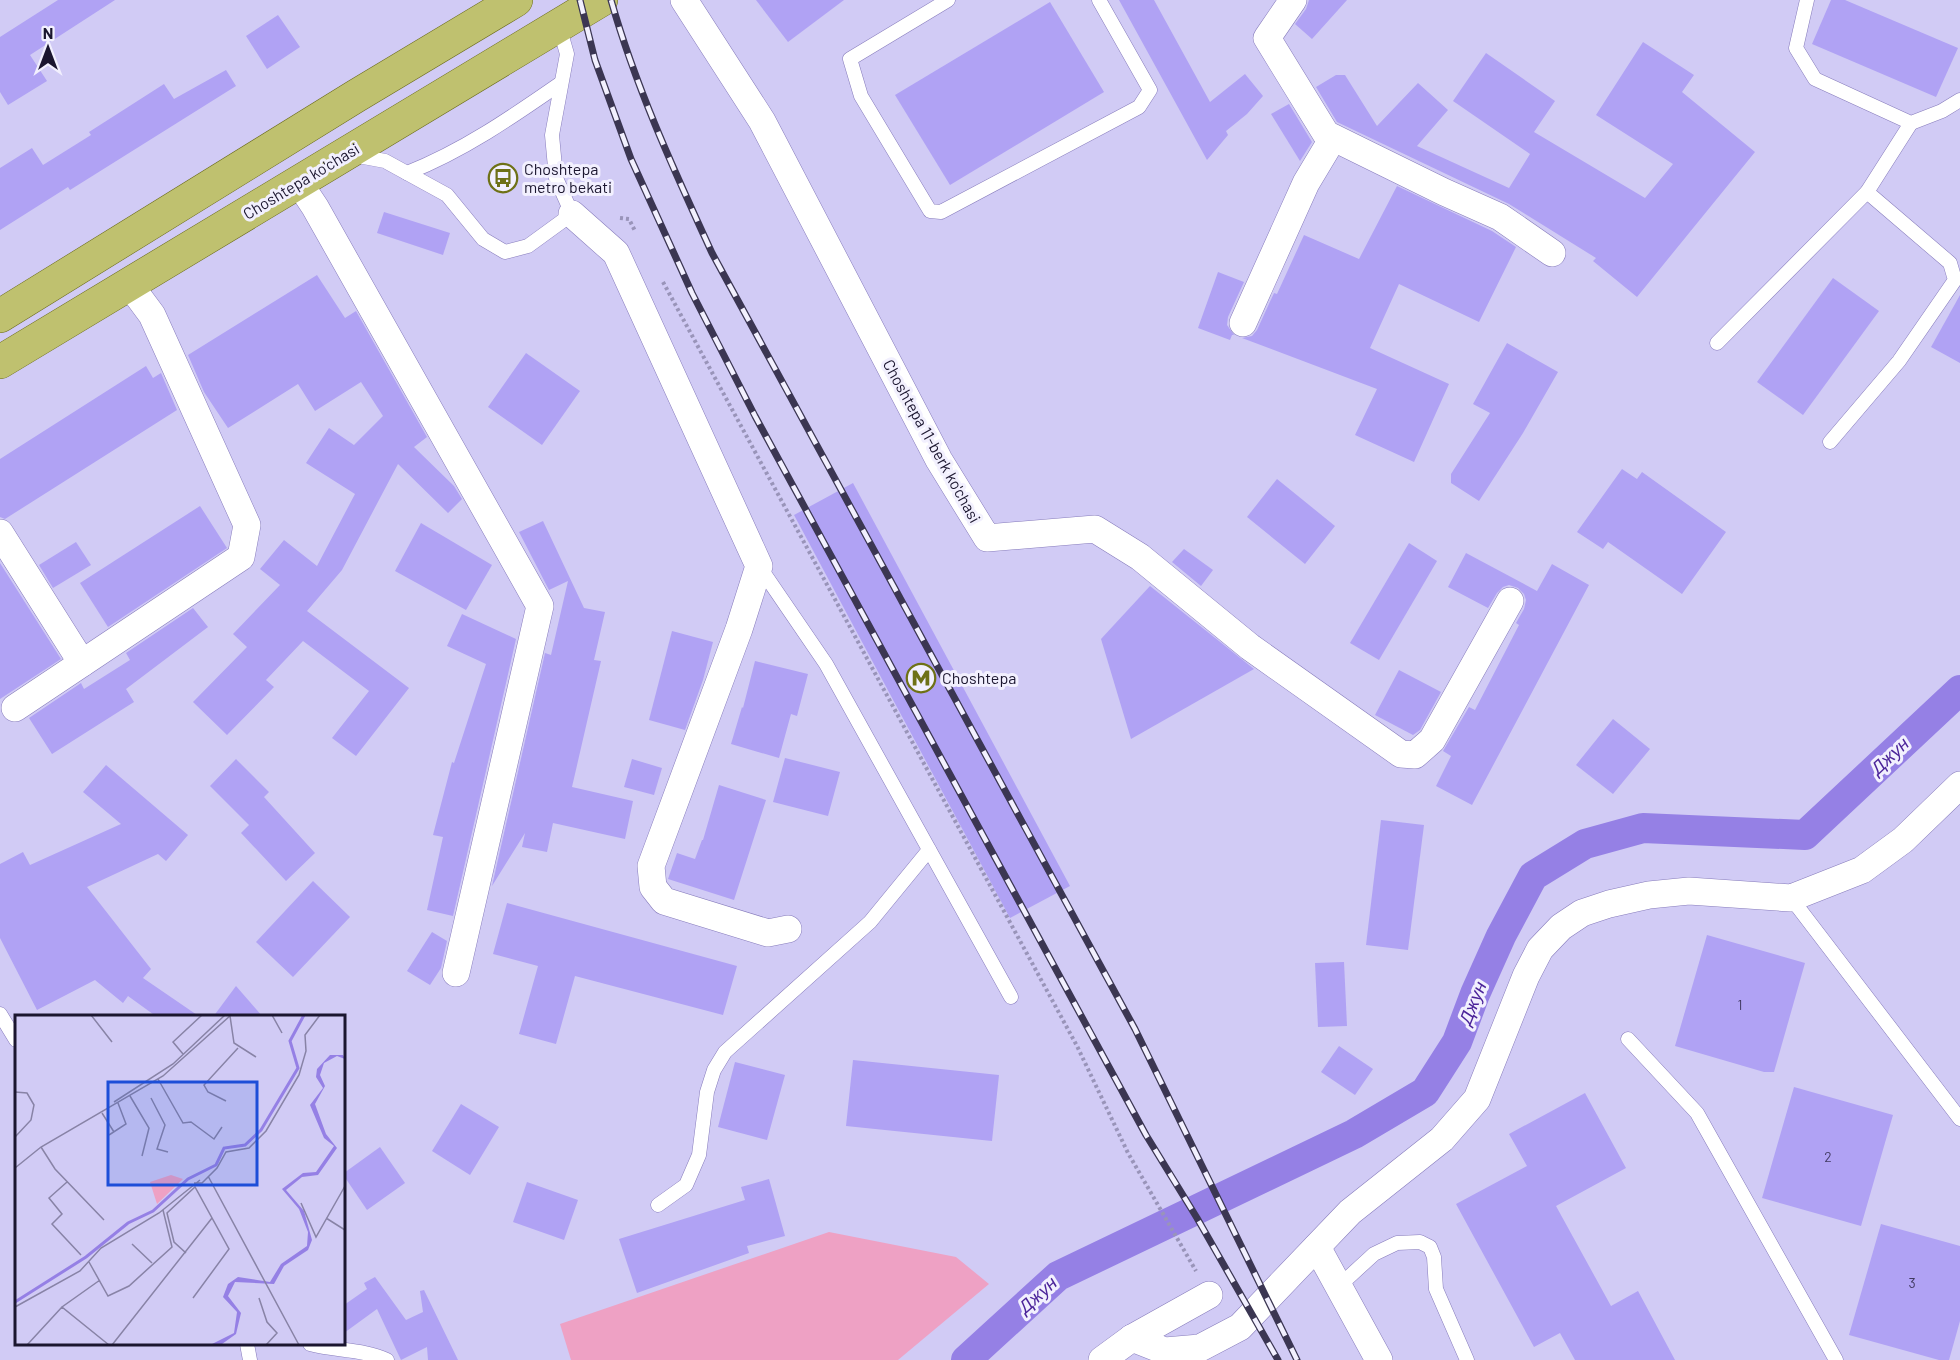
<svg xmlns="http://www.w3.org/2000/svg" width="1960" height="1360" viewBox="0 0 1960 1360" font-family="Barlow,sans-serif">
	<rect width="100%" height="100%" fill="#d1cbf5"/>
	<!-- green -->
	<path fill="#eea1c4" d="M829,1232L956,1257L989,1284L898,1360H571L560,1324Z"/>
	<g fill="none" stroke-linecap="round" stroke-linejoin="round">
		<!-- canal -->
		<path stroke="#9580e5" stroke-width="30" d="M966,1360L1058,1276L1354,1134L1425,1092L1457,1042L1475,994L1501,936L1533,876L1585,844L1643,828L1805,835L1960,690"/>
	</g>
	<!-- building -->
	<g fill="#b0a2f4">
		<path d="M58,0H115L30,55L47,81L8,105L0,92V37Z"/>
		<path d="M756,0H844L788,42Z"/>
		<path d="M1119,0H1154L1210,102L1245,74L1263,96L1247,114L1226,131L1228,135L1207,160Z"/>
		<path d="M1309,0H1347L1312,39L1295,24L1306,9Z"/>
		<path d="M1831,0H1845L1958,48L1936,97L1812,44Z"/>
		<path d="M1050,2L1104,92L950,185L895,95Z"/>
		<path d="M278,15L300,47L267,69L246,36Z"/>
		<path d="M1643,42L1694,75L1682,92L1755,152L1637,297L1593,261L1596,258L1509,204L1337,122L1316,87L1336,75H1345L1377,126L1418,83L1448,110L1417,146L1509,188L1530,154L1453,101L1486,53L1555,101L1534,132L1645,198L1673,164L1596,115Z"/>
		<path d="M226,70L236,86L70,190L68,187L0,230V168L32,148L43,165L91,135L89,132L164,84L174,99Z"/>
		<path d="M1289,104L1312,142L1300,161L1271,114Z"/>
		<path d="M1397,186L1492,231L1516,247L1479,322L1399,284L1370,348L1449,384L1414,462L1355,435L1377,389L1242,338L1252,336L1257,330L1274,293L1277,294L1304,235L1359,259Z"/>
		<path d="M384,212L450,233L443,255L377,233Z"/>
		<path d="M1218,272L1244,282L1228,317L1227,325L1234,335H1232L1230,340L1198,328Z"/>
		<path d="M317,275L345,318L356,311L427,437L414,447L454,486L462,499L448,513L398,464L342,570L307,611L409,688L356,756L332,738L369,691L303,641L266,680L274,687L227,735L193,702L247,647L233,634L280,585L260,569L284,540L317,566L355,494L306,463L329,428L354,445L383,416L361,382L315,411L298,384L228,428L204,392L188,355Z"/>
		<path d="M1833,278L1879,311L1803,415L1757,382Z"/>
		<path d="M1960,295V363L1931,347Z"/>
		<path d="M1507,343L1558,372L1523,433L1479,501L1451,483V474L1490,413L1473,404Z"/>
		<path d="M526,353L580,391L542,445L488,407Z"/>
		<path d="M146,366L153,378L161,373L177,410L5,519L0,517V459Z"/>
		<path d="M1622,469L1637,479L1642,472L1726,532L1682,594L1608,542L1603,549L1577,532Z"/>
		<path d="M1277,479L1335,526L1305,564L1247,517Z"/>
		<path d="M853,483L1070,886L1010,918L794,515Z"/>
		<path d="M200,506L227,548L108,627L80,583Z"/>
		<path d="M543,521L584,608L605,612L594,660L601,661L572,787L633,801L625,839L553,823L547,852L522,847L525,833L492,886L545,653L551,655L568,581L549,590L519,532Z"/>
		<path d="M421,523L492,565L466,610L395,571Z"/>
		<path d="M76,542L91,565L53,588L39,565Z"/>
		<path d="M1409,543L1437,561L1379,660L1350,643Z"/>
		<path d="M1184,549L1213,570L1201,586L1172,562Z"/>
		<path d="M1466,553L1537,591L1552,564L1589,585L1472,805L1436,786L1451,756L1443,751L1469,707L1475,710L1519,625L1516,623L1524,609L1526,600L1524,594L1518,588L1509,585L1503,587L1497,593L1488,608L1448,587Z"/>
		<path d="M0,563L61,659L0,699Z"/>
		<path d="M1150,586L1254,669L1131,739L1101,639Z"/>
		<path d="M193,608L208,627L126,689L134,702L52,754L29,718L81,683L84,689L130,660L126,653Z"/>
		<path d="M462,614L516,639L453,916L427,910L443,837L433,835L452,762L454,763L486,664L447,646Z"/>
		<path d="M672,631L713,642L703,680L685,730L649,720Z"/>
		<path d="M755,661L808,674L797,716L791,714L779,758L731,744L742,707L743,708Z"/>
		<path d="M1399,670L1441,692L1420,730L1413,735L1375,715Z"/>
		<path d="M1613,719L1650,749L1613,794L1576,765Z"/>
		<path d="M785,758L840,772L828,816L773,802Z"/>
		<path d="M236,759L269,792L264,797L315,853L286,881L241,833L249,825L210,786Z"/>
		<path d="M632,759L662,768L654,795L624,787Z"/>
		<path d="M106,765L188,835L166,861L158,854L87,887L151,969L143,978L200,1017H157L128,996L123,1003L95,980L37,1010L0,938V864L23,852L30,865L121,824L83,792Z"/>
		<path d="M719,785L766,800L734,900L668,879L677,853L695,859L702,840H703Z"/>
		<path d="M1381,820L1424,825L1408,950L1366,945Z"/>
		<path d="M313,881L350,917L293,977L256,942Z"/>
		<path d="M507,903L737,966L723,1015L575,976L556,1044L519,1034L538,966L493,954Z"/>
		<path d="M432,932L447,941L441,968L430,985L407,971Z"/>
		<path d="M1707,935L1805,963L1774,1072H1764L1675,1046Z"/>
		<path d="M1344,962L1347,1026L1318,1027L1315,963Z"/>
		<path d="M236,986L263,1017H213Z"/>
		<path d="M1339,1046L1373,1069L1355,1095L1321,1072Z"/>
		<path d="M853,1060L999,1075L992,1141L846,1126Z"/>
		<path d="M735,1062L785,1075L767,1140L718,1127Z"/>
		<path d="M1794,1087L1893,1115L1861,1226L1762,1198Z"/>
		<path d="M1585,1093L1626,1168L1556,1206L1611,1306L1638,1291L1675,1360H1575L1560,1333L1534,1347L1456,1204L1527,1166L1509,1134Z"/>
		<path d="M461,1104L499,1127L470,1175L432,1151Z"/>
		<path d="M380,1147L405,1183L367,1210L344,1176V1173Z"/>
		<path d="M769,1179L785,1236L747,1246L749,1253L637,1293L619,1239L745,1200L741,1187Z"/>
		<path d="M527,1182L578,1200L564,1240L513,1222Z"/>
		<path d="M1881,1224L1960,1246V1321L1949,1360H1939L1849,1335Z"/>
		<path d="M375,1277L406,1320L423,1312L420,1291L424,1290L458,1360H428L427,1347L401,1360L377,1309L344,1333V1305L367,1289L364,1283Z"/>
	</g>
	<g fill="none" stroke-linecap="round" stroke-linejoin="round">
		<!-- lane casing -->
		<g stroke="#877cbc" stroke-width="15">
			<g id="lane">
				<path d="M948,0L850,59L861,96L930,211L941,212L1139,107L1150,90L1099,0"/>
				<path d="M1807,0L1796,48L1815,79L1911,123L1942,111L1960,100"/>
				<path d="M353,155L385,161L447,195L483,239L505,252L528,246L572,214L556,178L552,135L567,54L559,26"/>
				<path d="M407,173C463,151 512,117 561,83"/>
				<path d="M1717,343L1867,192L1911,123"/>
				<path d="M1830,442L1899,361L1955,280L1950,263L1867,192"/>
				<path d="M759,566L826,664L1011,997"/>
				<path d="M1791,898L1960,1119"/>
				<path d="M0,1014L16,1040"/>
				<path d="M1628,1039L1697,1113L1836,1360"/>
				<path d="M658,1205L686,1185L699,1155L707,1092L714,1070L725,1052L870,922L929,850"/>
				<path d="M1338,1287L1374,1254L1397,1243L1420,1242L1430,1247L1434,1257L1436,1289L1467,1360"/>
				<path d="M247,1344L250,1360"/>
				<path d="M310,1344C336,1351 363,1349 387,1360"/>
			</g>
		</g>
		<!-- street casing -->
		<g stroke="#877cbc" stroke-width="28">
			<g id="street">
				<path d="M684,0L762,121L939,460L987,538L1095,529L1140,557L1250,647L1401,754L1415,755L1432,740L1510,601"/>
				<path d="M1293,0L1267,38L1326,134L1444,192L1500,217L1552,253"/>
				<path d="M299,183L315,207L540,606L456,973"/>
				<path d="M572,214L616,253L759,566L739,629L651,866L653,887L664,901L768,933L788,929"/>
				<path d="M1243,323L1306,183L1333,138"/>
				<path d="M0,533L82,663"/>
				<path d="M15,708L241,557L247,525L152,315L129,284"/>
				<path d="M1317,1247L1379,1360"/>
				<path d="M1132,1338L1165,1351L1200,1348L1240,1327L1350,1212L1442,1139L1477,1099L1526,976L1540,949L1561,927L1582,913L1609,904L1649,895L1689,891L1791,898L1862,870L1903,840L1960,785"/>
				<path d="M1102,1360L1132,1338L1209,1295"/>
			</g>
		</g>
		<!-- primary casing -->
		<g stroke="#6a6a1a" stroke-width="34">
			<g id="primary">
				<path d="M0,316L356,96L516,0"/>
				<path d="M0,362L601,0"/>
			</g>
		</g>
		<!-- path -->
		<g stroke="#9994b9" stroke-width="4" stroke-dasharray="3 3" stroke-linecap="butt">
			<path d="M620,218L629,219L635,231"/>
			<path d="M663,282L1077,1046L1128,1153L1196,1271"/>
		</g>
		<!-- lane -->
		<use href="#lane" stroke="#fff" stroke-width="14"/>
		<!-- street -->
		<use href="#street" stroke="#fff" stroke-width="27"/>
		<!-- primary -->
		<use href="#primary" stroke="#bfc16f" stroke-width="33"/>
		<!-- rail casing -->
		<g stroke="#3b3652" stroke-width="7">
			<g id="rail">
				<path d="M580,0L595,60L631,159L692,293L755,416L1146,1135L1197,1218L1278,1360"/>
				<path d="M611,0C636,88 674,170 712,253L1135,1029L1297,1360"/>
			</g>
		</g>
		<!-- rail -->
		<use href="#rail" stroke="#f2f0fe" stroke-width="4.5" stroke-dasharray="14" stroke-linecap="butt"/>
	</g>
	<!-- icons -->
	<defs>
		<g id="bus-ring" transform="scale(1.5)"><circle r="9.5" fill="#f2f0fe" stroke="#6e7116" stroke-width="1.5"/><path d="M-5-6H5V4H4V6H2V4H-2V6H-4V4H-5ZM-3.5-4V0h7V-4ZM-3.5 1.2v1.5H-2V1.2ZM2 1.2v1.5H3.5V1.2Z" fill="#6e7116"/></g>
		<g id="metro-ring" transform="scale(1.5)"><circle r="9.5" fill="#f2f0fe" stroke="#6e7116" stroke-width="1.5"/><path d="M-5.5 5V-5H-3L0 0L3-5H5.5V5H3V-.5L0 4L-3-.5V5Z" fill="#6e7116"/></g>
	</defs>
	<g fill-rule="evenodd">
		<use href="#bus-ring" x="503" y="178"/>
		<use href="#metro-ring" x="921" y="678"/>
	</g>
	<g text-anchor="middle" stroke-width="6" stroke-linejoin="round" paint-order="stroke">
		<!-- number labels -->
		<g font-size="14" fill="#403960">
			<text x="1740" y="1010">1</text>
			<text x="1828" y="1162">2</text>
			<text x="1912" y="1288">3</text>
		</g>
		<!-- poi labels -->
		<g font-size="16" fill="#1b162f" stroke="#f2f0fe" text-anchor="start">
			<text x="524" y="175">Choshtepa<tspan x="524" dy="18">metro bekati</tspan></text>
			<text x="942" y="684">Choshtepa</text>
		</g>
		<!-- street labels -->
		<g font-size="16" fill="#1b162f" stroke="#f2f0fe">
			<text transform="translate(301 181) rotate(-31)" y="6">Choshtepa ko'chasi</text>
			<text transform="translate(932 441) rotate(61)" y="6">Choshtepa 11-berk ko'chasi</text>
		</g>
		<!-- water labels -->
		<g font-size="18" font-style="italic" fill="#4c259a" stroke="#f2f0fe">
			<text transform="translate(1890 756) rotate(-43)" y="6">Джун</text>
			<text transform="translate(1473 1003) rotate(-68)" y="6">Джун</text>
			<text transform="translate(1038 1295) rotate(-42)" y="6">Джун</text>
		</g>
	</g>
	<!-- overview -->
	<g transform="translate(15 1015)">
		<rect width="330" height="330" fill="#d1cbf5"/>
		<path d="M156,160L168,164L142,189L135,167Z" fill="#eea1c4"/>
		<path d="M315,40H328L330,44L322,41L309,48L305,60L310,71L300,89L311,119L322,133L303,160L287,162L271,175L289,196L297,225L293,235L269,251L259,269L220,267L213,281L226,298L221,319L207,329L195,330L219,318L222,297L208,282L213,269L223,262L255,267L266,249L292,231L293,217L284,194L267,174L288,158L301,157L319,131L309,123L295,90L308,73L301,62L302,54Z" fill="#9580e5"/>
		<path fill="none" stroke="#9580e5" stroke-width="3" d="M0,287L71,242L113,208L138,196L173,164L201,150L209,133L230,130L246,115L283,53L275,26L289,0"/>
		<path fill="none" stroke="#8883a6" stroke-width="1.5" d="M76,0L97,27M257,0L267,18M215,1L219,28L241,42M168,39L158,27L187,0M143,64L168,108L176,107L199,124L207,112M0,77L12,78L19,90L16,105L0,122M115,81L134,113L127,141M136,83L150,110L142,134L153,137M211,86L193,77L189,70L223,33M99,87L158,49L210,0M87,98L99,117M94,120L111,109L103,88M26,132L40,154L89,205M0,153L26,132L148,61L216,0M193,161L284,330M52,167L34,183L47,199L37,209L66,240M179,168H187L202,153L211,137L234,133L251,116L284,60L291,36L290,20L305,0M286,188L301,222L330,171M311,203L330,215M117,229L137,248M171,238L159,227L152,198L180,172L214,234L178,283M74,247L93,281L114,271L157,232L148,195M85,265L47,292L94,330M244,283L252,307L262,318L251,330M0,292L65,256L86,233L144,198L185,165M12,330L47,292M97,330L197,203"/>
		<path fill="#1d4ed8" fill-opacity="0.15" stroke="#1d4ed8" stroke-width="3" d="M93,67H242V170H93Z"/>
		<rect width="330" height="330" fill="none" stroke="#1b162f" stroke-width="3"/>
	</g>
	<!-- north arrow -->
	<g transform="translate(48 48)" stroke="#f2f0fe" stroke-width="4.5" paint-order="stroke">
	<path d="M0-4.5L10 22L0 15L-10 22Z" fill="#1b162f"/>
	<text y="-9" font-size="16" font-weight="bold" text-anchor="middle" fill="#1b162f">N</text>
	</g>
</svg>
